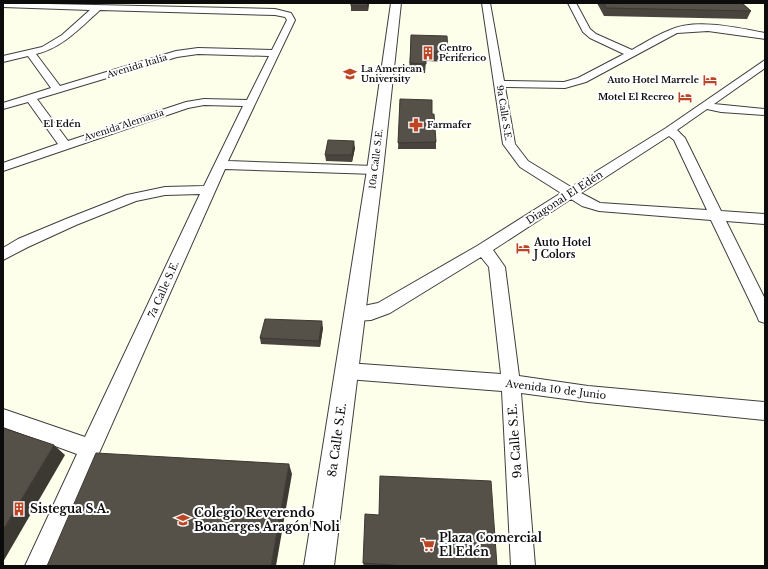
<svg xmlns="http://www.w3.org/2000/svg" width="768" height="569" viewBox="0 0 768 569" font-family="'Libre Baskerville',serif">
	<rect width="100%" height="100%" fill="#fdffeb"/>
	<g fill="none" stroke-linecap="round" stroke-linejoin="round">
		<!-- minor casing -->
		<g stroke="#3f3f3f" stroke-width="2">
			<g id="minor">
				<path d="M3,3L275,9L291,13L295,20L228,161L375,166L381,170L375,174L225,169L49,566H25L77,454L3,427V409L85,437L200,194L165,195L136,201L76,225L28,247L3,260V248L18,239L66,219L127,195L165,187L204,186L243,106L204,105L188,108L3,171V163L58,144L28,102L3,109V103L51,88L28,56L3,62V56L42,47L62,35L90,10L3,7ZM100,10L275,15L285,17L287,20L272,50L198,48L176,51L60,86L36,54C62,48 80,28 100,10ZM198,54L269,56L247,100L204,99L186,102L68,141L37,99L177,57Z"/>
				<path d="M482,3H490L504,81L564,82L578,78L624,54L590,38L583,32L568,3H576L590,29L596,34L632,50C644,43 657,35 670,30C696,18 738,28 765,33V39L708,31L677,33L586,82L565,88L505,87L515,144L528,161L571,187L666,128L765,60V68L714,104L765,109V115L721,112L707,109L677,130L685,138L721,211L765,214V224L726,221L765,299V323L759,321L757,316L711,220L599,211L582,206L571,199L493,250L505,267L519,376L588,386L765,402V420L588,402L521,393L535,566H511L502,391L347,379L340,377L338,371L340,365L347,363L501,374L489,267L481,257L390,313L371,320L355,321L349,319L347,314L349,309L378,303L477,246L561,193L520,167L503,144ZM669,136L674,140L707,210L600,203L581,193Z"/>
			</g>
		</g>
		<!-- tertiary casing -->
		<g stroke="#3f3f3f" stroke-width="2">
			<path id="tertiary" d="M391,3H401L383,170L334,566H304L367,170Z"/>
		</g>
		<!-- minor -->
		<use href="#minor" fill="#fff" fill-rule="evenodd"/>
		<!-- tertiary -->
		<use href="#tertiary" fill="#fff" fill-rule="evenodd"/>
	</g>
	<!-- wall -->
	<g fill="#49453e">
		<path d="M369,3L368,11H351V6Z"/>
		<path d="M597,3H742L751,11L747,19L604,16Z"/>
		<path d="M411,35L448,52L447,62L426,61L425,73H409Z"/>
		<path d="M400,99L432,114L436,142V149H398Z"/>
		<path d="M355,148L352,162L326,161L325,155Z"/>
		<path d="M323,328L320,347L261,344L260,338Z"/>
		<path d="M363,563L497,566H364Z"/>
	</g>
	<!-- shaded-wall -->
	<g fill="#3c3832">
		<path d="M368,3H369L368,11L367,6Z"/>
		<path d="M354,141L355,148L352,162V155Z"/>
		<path d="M322,321L323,328L320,347L319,341Z"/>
		<path d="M54,445L65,455L3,562V530Z"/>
		<path d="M289,464L292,474L276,566H271Z"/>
	</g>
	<!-- building -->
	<g fill="#555048" stroke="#3c3832">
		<path d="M351,3H368L367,6H351Z"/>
		<path d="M604,3H742L751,11L606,8Z"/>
		<path d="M411,35L447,36L448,52H426V64L410,63Z"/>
		<path d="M400,99L432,100V114H434L436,142L398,143Z"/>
		<path d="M328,140L354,141L352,155H325Z"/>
		<path d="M265,319L322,321L319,341L260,338Z"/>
		<path d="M3,428L54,445L3,530Z"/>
		<path d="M96,453L289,464L271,566H47Z"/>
		<path d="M380,476L491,481L497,566H405L363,563L365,514L379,515Z"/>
	</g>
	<!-- icons -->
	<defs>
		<g id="building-bare" transform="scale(1.08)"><path d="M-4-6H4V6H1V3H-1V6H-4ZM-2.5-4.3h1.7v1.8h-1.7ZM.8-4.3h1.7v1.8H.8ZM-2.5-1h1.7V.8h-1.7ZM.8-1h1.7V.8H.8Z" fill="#bd4523" stroke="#fff" stroke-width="2.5" paint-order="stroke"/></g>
		<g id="university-bare" transform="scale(1.08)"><path d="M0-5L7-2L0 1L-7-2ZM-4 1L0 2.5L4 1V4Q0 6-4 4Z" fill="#bd4523" stroke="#fff" stroke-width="2.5" paint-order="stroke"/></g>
		<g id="hotel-bare" transform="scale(1.08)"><path d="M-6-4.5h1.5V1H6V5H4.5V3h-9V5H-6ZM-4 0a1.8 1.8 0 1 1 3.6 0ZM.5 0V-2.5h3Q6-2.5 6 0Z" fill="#bd4523" stroke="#fff" stroke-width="2.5" paint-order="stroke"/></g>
		<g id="pharmacy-bare" transform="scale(1.08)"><path d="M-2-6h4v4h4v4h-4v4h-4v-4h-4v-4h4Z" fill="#bd4523" stroke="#fff" stroke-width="2.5" paint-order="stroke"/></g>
		<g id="school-bare" transform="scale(1.08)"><path d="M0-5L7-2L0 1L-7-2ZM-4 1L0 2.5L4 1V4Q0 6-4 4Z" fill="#bd4523" stroke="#fff" stroke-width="2.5" paint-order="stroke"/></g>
		<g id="supermarket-bare" transform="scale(1.08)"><path d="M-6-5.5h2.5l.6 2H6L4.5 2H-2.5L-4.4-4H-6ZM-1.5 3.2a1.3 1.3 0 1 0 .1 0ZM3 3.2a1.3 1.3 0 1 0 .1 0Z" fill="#bd4523" stroke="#fff" stroke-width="2.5" paint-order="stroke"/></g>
	</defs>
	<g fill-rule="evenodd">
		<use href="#building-bare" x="428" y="53"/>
		<use href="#university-bare" x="350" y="74"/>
		<use href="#hotel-bare" x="710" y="80"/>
		<use href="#hotel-bare" x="685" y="97"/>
		<use href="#pharmacy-bare" x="416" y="125"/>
		<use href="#hotel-bare" x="523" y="248"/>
		<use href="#building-bare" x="19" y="509"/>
		<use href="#school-bare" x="183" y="520"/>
		<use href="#supermarket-bare" x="428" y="545"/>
	</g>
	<g text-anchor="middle" stroke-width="4" stroke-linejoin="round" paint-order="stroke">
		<!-- far-poi labels -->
		<g font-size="9" font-weight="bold" fill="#0c0c0c" stroke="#fff" text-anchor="start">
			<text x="439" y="51">Centro<tspan x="439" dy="10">Periferico</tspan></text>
			<text x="361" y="72">La American<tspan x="361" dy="10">University</tspan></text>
			<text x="699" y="83" text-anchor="end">Auto Hotel Marrele</text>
			<text x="674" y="100" text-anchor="end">Motel El Recreo</text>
			<text x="427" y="128">Farmafer</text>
		</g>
		<!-- far-street labels -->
		<g font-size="9" fill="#0c0c0c" stroke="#fff">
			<text transform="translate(137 66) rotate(-17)" y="3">Avenida Italia</text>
			<text transform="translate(504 113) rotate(81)" y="3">9a Calle S.E.</text>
			<text transform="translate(124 125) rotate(-18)" y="3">Avenida Alemania</text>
			<text transform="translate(376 159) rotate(-83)" y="3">10a Calle S.E.</text>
		</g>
		<!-- far-neighbourhood labels -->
		<g font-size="9" font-weight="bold" fill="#0c0c0c" stroke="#fff">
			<text x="62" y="127">El Edén</text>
		</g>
		<!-- street labels -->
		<g font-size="10" fill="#0c0c0c" stroke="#fff">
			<text transform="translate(564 197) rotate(-33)" y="4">Diagonal El Edén</text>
			<text transform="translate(163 289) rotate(-66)" y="4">7a Calle S.E.</text>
			<text transform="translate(556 389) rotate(7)" y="4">Avenida 10 de Junio</text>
		</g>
		<!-- poi labels -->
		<g font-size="10" font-weight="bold" fill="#0c0c0c" stroke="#fff" text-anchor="start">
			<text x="534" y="246">Auto Hotel<tspan x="534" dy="12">J Colors</tspan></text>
		</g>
		<!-- near-street labels -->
		<g font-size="12" fill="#0c0c0c" stroke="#fff">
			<text transform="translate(337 440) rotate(-82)" y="4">8a Calle S.E.</text>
			<text transform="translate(515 441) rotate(-94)" y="4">9a Calle S.E.</text>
		</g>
		<!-- near-poi labels -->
		<g font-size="12" font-weight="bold" fill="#0c0c0c" stroke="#fff" text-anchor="start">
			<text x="30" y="513">Sistegua S.A.</text>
			<text x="194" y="517">Colegio Reverendo<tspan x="194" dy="14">Boanerges Aragón Noli</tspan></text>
			<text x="439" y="542">Plaza Comercial<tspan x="439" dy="14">El Edén</tspan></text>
		</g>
	</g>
	<!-- border -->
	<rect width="768" height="569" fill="none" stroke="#0c0c0c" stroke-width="8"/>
</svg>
